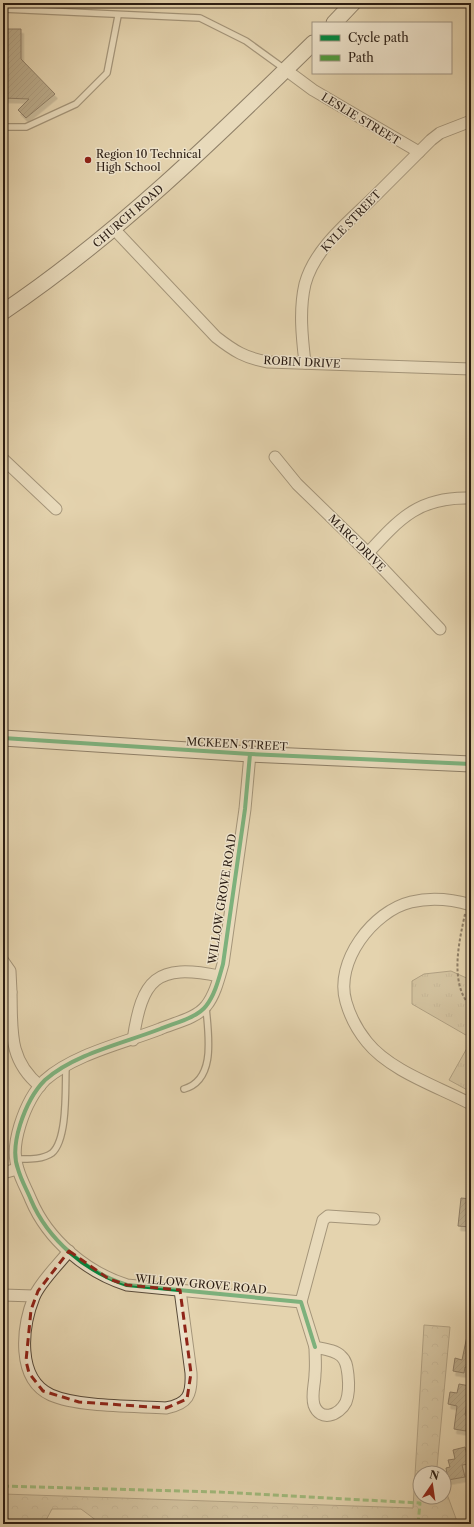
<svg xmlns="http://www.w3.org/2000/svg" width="474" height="1527" viewBox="0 0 474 1527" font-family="'Libre Caslon Text',serif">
	<defs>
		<pattern id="forest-crowns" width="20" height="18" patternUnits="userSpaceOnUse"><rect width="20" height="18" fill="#c4b493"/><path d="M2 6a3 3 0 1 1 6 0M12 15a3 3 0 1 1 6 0" fill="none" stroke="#a99a7e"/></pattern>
		<pattern id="park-tufts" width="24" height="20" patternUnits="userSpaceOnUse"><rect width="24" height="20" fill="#c4b493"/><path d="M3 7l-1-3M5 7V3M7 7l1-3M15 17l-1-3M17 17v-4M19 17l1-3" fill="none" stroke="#a99a7e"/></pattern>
		<pattern id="building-hatch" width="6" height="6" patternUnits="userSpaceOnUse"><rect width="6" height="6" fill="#8b7b63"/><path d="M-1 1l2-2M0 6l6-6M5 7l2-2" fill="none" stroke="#726450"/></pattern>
		<filter id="shadow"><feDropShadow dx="2.5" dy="4.5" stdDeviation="0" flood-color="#0004"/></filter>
	</defs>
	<rect width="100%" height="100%" fill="#e4d3ae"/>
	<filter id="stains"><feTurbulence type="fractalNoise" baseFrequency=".005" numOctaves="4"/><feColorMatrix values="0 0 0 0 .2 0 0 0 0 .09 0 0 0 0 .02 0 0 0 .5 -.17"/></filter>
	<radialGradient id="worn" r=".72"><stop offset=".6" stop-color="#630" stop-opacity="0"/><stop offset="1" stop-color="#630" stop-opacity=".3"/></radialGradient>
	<!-- forest -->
	<path fill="url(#forest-crowns)" stroke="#776852" d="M424,1325L450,1327L437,1467L439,1473H420V1497H444V1486L458,1524H101L81,1509H52L44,1524H15L3,1517V1494L413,1508Z"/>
	<!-- park -->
	<g fill="url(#park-tufts)" stroke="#776852">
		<path d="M451,971L471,980V1038L412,1004V981L424,974Z"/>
		<path d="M471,1041V1092L449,1080Z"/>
	</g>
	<!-- building -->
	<g fill="url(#building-hatch)" stroke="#2a1c12" filter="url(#shadow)">
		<path d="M3,29H21V59L55,94L26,118L18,110L29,99L3,98Z"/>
		<path d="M461,1198L471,1199L470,1227L458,1226Z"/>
		<path d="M467,1336L471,1337V1368L465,1367L464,1373L453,1371L455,1358L462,1360Z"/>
		<path d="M459,1384L470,1386L465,1415L468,1416L466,1431L454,1429L457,1406L448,1404L450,1392L457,1393Z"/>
		<path d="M465,1447L469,1464L462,1465L465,1477L448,1480L446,1468L450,1467L448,1460L455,1459L453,1450Z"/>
	</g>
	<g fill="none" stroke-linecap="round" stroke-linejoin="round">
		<!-- lane casing -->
		<g stroke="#584a39" stroke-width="8">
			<g id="lane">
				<path d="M3,9L200,18L246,41L286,70"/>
				<path d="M3,127H26L76,104L107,73L118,16"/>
				<path d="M184,1089C217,1080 208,1033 206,1007"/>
				<path d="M16,1159C28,1159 42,1160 52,1153C68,1139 65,1087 66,1067"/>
			</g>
		</g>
		<!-- street casing -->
		<g stroke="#584a39" stroke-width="13">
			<g id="street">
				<path d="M286,70L313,90L419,152"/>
				<path d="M114,229L216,337C234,351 245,358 268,362L471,369"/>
				<path d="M305,363C302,337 299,310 305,284C315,247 351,220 377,194C395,176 413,158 431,140L440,133L471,121"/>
				<path d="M275,457L297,484L368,553L440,629"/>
				<path d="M3,459L56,509"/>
				<path d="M368,553C400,518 420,496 471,498"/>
				<path d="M250,754L245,809L223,964C219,978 215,995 206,1006C197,1018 174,1023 160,1029C124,1043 74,1054 45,1080C33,1092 25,1109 20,1125C16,1138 13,1156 18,1169C21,1180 27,1190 31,1200C48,1240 86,1272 127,1285L301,1302L315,1347"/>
				<path d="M471,905C451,899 432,897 411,902C373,911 334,962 346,1002C350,1016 358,1031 367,1042C390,1071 439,1087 471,1104"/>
				<path d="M3,961L10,971L11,992L3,988"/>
				<path d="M11,992C12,1030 8,1060 40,1086"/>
				<path d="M133,1040C142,979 156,963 219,976"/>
				<path d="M3,1173L17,1169"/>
				<path d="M69,1251C59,1264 40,1282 34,1297C22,1327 16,1379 51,1395C78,1407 135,1406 166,1408C188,1404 192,1395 191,1373L180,1290"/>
				<path d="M3,1295L34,1296"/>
				<path d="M301,1302L323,1220L328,1216L374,1219"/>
				<path d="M315,1347C324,1349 335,1350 341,1356C347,1361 347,1368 348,1375C349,1384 349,1394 346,1402C339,1416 320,1422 314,1405C311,1395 315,1384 315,1374C316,1365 315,1356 315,1347Z"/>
			</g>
		</g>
		<!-- secondary casing -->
		<g stroke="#2a1c12" stroke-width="17">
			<g id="secondary">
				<path d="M334,23L353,3"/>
				<path d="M3,312C117,235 215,139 313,43"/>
				<path d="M3,738L250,754L471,764"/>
			</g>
		</g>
		<!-- path -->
		<path stroke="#2a1c12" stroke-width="2" stroke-dasharray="3 2" stroke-linecap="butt" d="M465,914C459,942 449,984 471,1007"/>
		<!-- lane -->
		<use href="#lane" stroke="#ede2ca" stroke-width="5.5"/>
		<!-- street -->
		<use href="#street" stroke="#ede2ca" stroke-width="11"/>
		<!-- secondary -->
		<use href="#secondary" stroke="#ede2ca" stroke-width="15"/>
		<!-- quiet -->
		<path stroke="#4f9a3c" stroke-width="3" stroke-dasharray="6 3" stroke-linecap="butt" d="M3,1486L218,1492L420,1503L418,1524"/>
		<!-- cycleway casing -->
		<g stroke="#ede2ca" stroke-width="6">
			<g id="cycleway">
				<path d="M3,738L250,754L471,764"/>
				<path d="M250,754L245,809L223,964C219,978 215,995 206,1006C197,1018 174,1023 160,1029C124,1043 74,1054 45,1080C33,1092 25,1109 20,1125C16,1138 13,1156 18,1169C21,1180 27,1190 31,1200C48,1240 86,1272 127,1285L301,1302L315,1347"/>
			</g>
		</g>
		<!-- cycleway -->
		<use href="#cycleway" stroke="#00873e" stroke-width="4"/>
	</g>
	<!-- marked area -->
	<path d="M0 0H474V1527H0ZM69,1251L109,1279L127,1285L180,1290L191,1373L187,1399L166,1408L79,1402L43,1391L29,1373L26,1361L31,1310L38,1291Z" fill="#e4d3ae" fill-opacity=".55" fill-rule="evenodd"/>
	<path fill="none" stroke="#8f2418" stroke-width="3" stroke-dasharray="8 5" stroke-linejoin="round" d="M69,1251L109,1279L127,1285L180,1290L191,1373L187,1399L166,1408L79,1402L43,1391L29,1373L26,1361L31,1310L38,1291Z"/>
	<!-- markers -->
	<circle fill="#8f2418" stroke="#ede2ca" stroke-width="1.5" cx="88" cy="160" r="4"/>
	<g text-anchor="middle" stroke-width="3" stroke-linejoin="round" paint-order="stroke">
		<!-- street labels -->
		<g font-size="11" fill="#2a1c12" stroke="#ede2ca">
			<text transform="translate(361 119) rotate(31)" y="4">LESLIE STREET</text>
			<text transform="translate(128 216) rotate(-41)" y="4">CHURCH ROAD</text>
			<text transform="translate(351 221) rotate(-46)" y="4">KYLE STREET</text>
			<text transform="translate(302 362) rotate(3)" y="4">ROBIN DRIVE</text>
			<text transform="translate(357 543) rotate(45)" y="4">MARC DRIVE</text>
			<text transform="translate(237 744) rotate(3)" y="4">MCKEEN STREET</text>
			<text transform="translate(222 899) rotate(-81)" y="4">WILLOW GROVE ROAD</text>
			<text transform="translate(201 1284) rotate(5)" y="4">WILLOW GROVE ROAD</text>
		</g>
		<!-- poi labels -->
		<g font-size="11" fill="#2a1c12" stroke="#ede2ca" text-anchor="start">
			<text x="96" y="158">Region 10 Technical<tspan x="96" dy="13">High School</tspan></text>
		</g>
	</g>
	<!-- margin -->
	<rect width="474" height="1527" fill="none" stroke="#e4d3ae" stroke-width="16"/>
	<rect x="4" y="4" width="466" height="1519" fill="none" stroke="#2a1c12" stroke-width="2"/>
	<rect x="8" y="8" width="458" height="1511" fill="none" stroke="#2a1c12"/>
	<!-- legend -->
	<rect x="312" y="22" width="140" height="52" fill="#ede2ca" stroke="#9f9380"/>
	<rect x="320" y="35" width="20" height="6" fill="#00873e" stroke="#9f9380"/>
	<text x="348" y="42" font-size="12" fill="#2a1c12">Cycle path</text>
	<rect x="320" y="55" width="20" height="6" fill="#4f9a3c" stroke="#9f9380"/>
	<text x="348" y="62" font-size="12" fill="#2a1c12">Path</text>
	<!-- north arrow -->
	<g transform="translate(432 1485) rotate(13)"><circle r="19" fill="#ede2ca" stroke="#9f9380"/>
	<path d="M0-3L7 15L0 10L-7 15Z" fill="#8f2418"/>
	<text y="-6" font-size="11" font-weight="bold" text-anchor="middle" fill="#2a1c12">N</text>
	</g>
	<rect width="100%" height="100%" filter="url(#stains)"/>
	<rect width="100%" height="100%" fill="url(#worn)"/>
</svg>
